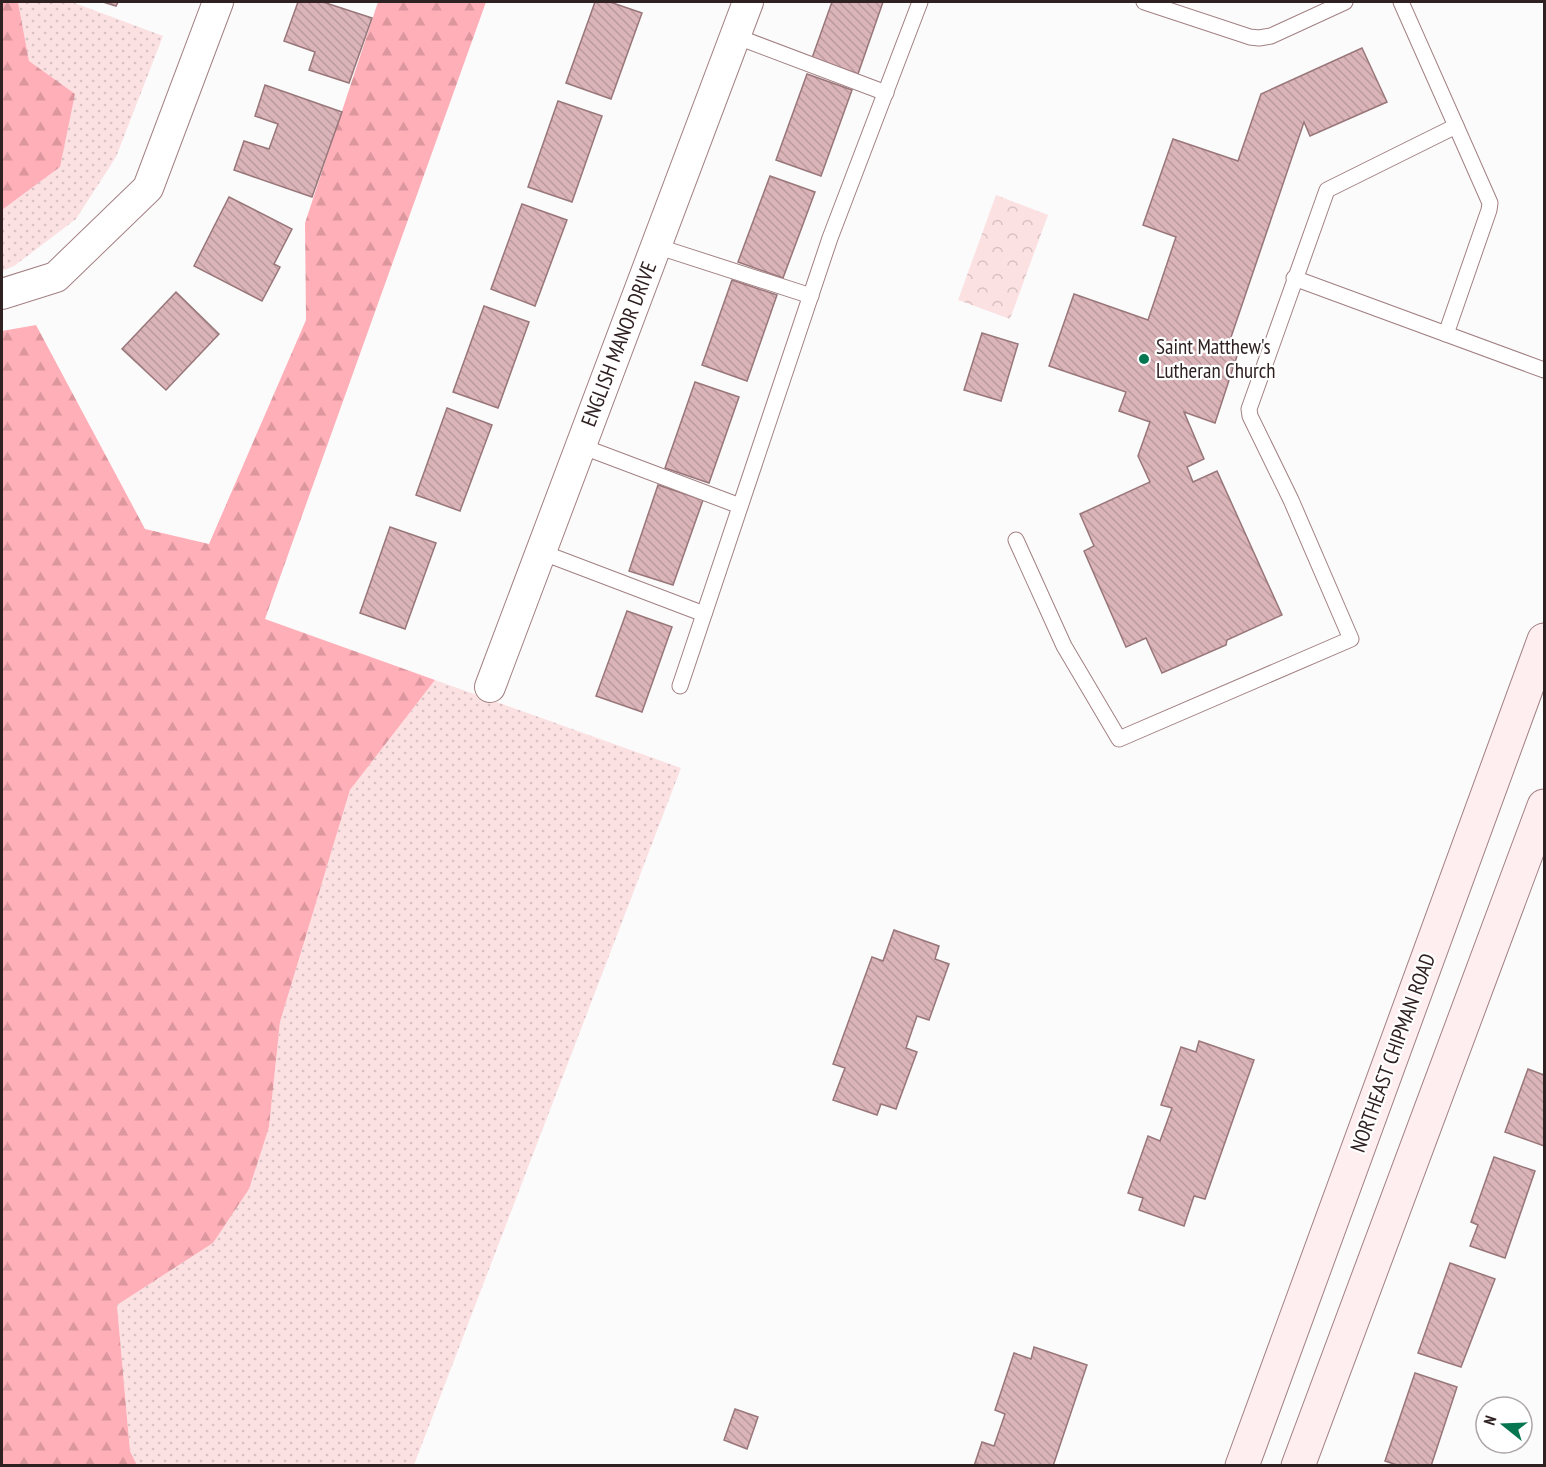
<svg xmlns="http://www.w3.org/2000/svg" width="1546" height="1467" viewBox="0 0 1546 1467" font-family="'PT Sans Narrow',sans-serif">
	<defs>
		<pattern id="grass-dots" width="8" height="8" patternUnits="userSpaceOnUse" patternTransform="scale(1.5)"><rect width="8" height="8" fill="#fce1e3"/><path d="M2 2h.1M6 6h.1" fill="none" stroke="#d8c1c2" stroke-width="1.8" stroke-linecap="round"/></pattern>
		<pattern id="forest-firs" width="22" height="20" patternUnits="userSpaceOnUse" patternTransform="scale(1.5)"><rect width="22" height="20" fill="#ffafb8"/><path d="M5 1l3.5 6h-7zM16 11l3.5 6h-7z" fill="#db969e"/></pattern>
		<pattern id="park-crowns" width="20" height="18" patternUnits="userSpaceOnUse" patternTransform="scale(1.5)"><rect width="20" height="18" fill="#fce1e3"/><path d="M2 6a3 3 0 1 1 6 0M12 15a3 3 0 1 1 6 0" fill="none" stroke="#d8c1c2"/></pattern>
		<pattern id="building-back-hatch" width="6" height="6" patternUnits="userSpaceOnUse" patternTransform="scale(1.5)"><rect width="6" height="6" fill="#dab4b8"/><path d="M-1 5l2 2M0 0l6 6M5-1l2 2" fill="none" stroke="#bb9a9e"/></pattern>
	</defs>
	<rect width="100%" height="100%" fill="#fbfbfb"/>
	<!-- grass -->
	<g fill="url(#grass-dots)">
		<path d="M18,2H72L163,36L116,157L76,219L14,266L2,271V210L60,167L29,61Z"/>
		<path d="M435,680L681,768L414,1465H137L130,1451L117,1304L213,1243L269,1127L280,1022L350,790Z"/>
	</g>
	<!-- forest -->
	<g fill="url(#forest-firs)">
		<path d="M2,2H18L29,61L75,94L60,167L2,210Z"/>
		<path d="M378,2H486L265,619L435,680L350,790L280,1022L269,1127L249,1189L213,1243L117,1305L130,1451L137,1465L2,1466V331L36,325L145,529L209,544L306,320L305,223Z"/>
	</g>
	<!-- park -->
	<path fill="url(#park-crowns)" d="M996,195L1048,215L1010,319L958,300Z"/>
	<!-- building -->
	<g fill="url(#building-back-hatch)" stroke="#987679" stroke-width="1.5">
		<path d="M103,2H118L116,6Z"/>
		<path d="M298,2H323L372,18L349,83L309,70L315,52L284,41Z"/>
		<path d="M595,2H610L642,13L611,99L566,83Z"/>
		<path d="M832,2H883L858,74L812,58Z"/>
		<path d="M1362,48L1387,102L1310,136L1304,122L1227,349L1238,353L1215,423L1184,412L1204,459L1187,467L1193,482L1217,471L1282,615L1227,640L1226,645L1162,673L1146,638L1126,647L1084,551L1094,546L1080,514L1150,482L1138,456L1150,422L1119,411L1126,392L1049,366L1074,294L1148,320L1176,237L1143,225L1173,139L1238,161L1261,94Z"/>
		<path d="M807,74L852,90L821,176L776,160Z"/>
		<path d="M265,85L342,112L312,197L234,170L244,141L269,149L278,124L255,116Z"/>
		<path d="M558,101L602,116L572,202L528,187Z"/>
		<path d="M770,176L815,192L783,278L738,262Z"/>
		<path d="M229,197L292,229L274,264L280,267L262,301L194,266Z"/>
		<path d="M522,204L567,220L535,306L491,289Z"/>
		<path d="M732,280L777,295L747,381L702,365Z"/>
		<path d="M176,292L219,334L166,390L122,349Z"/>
		<path d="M484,306L529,322L498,408L453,392Z"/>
		<path d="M982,333L1018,344L1001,401L964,390Z"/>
		<path d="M695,382L739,397L709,483L665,468Z"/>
		<path d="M447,408L492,425L460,511L416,495Z"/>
		<path d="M658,485L703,500L673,585L629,571Z"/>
		<path d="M390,527L436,543L405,629L360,613Z"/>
		<path d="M627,611L672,627L642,712L596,696Z"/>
		<path d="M894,930L939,946L935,959L949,964L929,1020L917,1016L906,1048L917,1052L896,1109L881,1104L877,1115L833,1100L845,1068L833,1064L872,957L883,961Z"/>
		<path d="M1199,1041L1254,1060L1205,1199L1194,1196L1184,1226L1139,1210L1143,1198L1128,1193L1148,1136L1160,1141L1172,1108L1161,1105L1181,1047L1196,1052Z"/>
		<path d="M1528,1069L1544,1075V1146L1505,1132Z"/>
		<path d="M1494,1157L1535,1171L1505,1258L1470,1246L1478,1225L1471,1222Z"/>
		<path d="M1450,1263L1495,1279L1461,1367L1418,1353Z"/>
		<path d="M1034,1347L1087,1365L1053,1466H974L982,1442L994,1446L1005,1414L995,1410L1014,1353L1031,1359Z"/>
		<path d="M1415,1373L1457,1387L1431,1466H1400L1385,1461Z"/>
		<path d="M735,1409L758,1417L747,1449L724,1440Z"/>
	</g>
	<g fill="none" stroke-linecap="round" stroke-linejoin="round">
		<!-- service casing -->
		<g stroke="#a38083" stroke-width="17">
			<g id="service">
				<path d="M1144,2L1250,37L1259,38L1271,36L1345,2"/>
				<path d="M735,36L886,93"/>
				<path d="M656,246L811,296"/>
				<path d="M1294,278L1544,370"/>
				<path d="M1446,334L1489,210L1490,203L1456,126"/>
				<path d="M581,446L740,506"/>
				<path d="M1016,540L1064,646L1119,739L1351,639L1291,500L1250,416L1249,409L1327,190L1456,126L1401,2"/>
				<path d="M541,552L704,614"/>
				<path d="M680,686L830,238L920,2"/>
			</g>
		</g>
		<!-- minor casing -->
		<g stroke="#a38083" stroke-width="32">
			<g id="minor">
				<path d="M2,294L56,277L148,188L218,2"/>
				<path d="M490,687L748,2"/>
			</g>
		</g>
		<!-- secondary casing -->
		<g stroke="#a38083" stroke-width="35">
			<g id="secondary">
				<path d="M1242,1466L1544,640"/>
				<path d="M1298,1466L1544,806"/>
			</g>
		</g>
		<!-- service -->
		<use href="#service" stroke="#fff" stroke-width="15"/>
		<!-- minor -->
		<use href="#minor" stroke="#fff" stroke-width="30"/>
		<!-- secondary -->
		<use href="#secondary" stroke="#feeeef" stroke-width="33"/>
	</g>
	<!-- markers -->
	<circle fill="#067650" stroke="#fff" stroke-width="2" cx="1144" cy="359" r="6"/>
	<g text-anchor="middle" stroke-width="4.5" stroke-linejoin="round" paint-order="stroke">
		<!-- street labels -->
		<g font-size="21" fill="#2f2122" stroke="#fff">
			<text transform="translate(619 344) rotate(-69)" y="7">ENGLISH MANOR DRIVE</text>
			<text transform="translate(1393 1053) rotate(-70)" y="7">NORTHEAST CHIPMAN ROAD</text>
		</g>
		<!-- poi labels -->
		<g font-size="21" fill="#2f2122" stroke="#fff" text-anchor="start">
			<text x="1156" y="354">Saint Matthew's<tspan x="1156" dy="24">Lutheran Church</tspan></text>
		</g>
	</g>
	<!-- border -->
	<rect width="1546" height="1467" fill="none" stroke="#2f2122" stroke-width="6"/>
	<!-- north arrow -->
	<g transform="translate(1504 1425) rotate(288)"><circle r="28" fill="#ffffff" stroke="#aca6a7" stroke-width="1.5"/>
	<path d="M0-4.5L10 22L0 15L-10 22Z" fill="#067650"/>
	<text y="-9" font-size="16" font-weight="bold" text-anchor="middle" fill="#2f2122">N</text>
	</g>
</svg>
